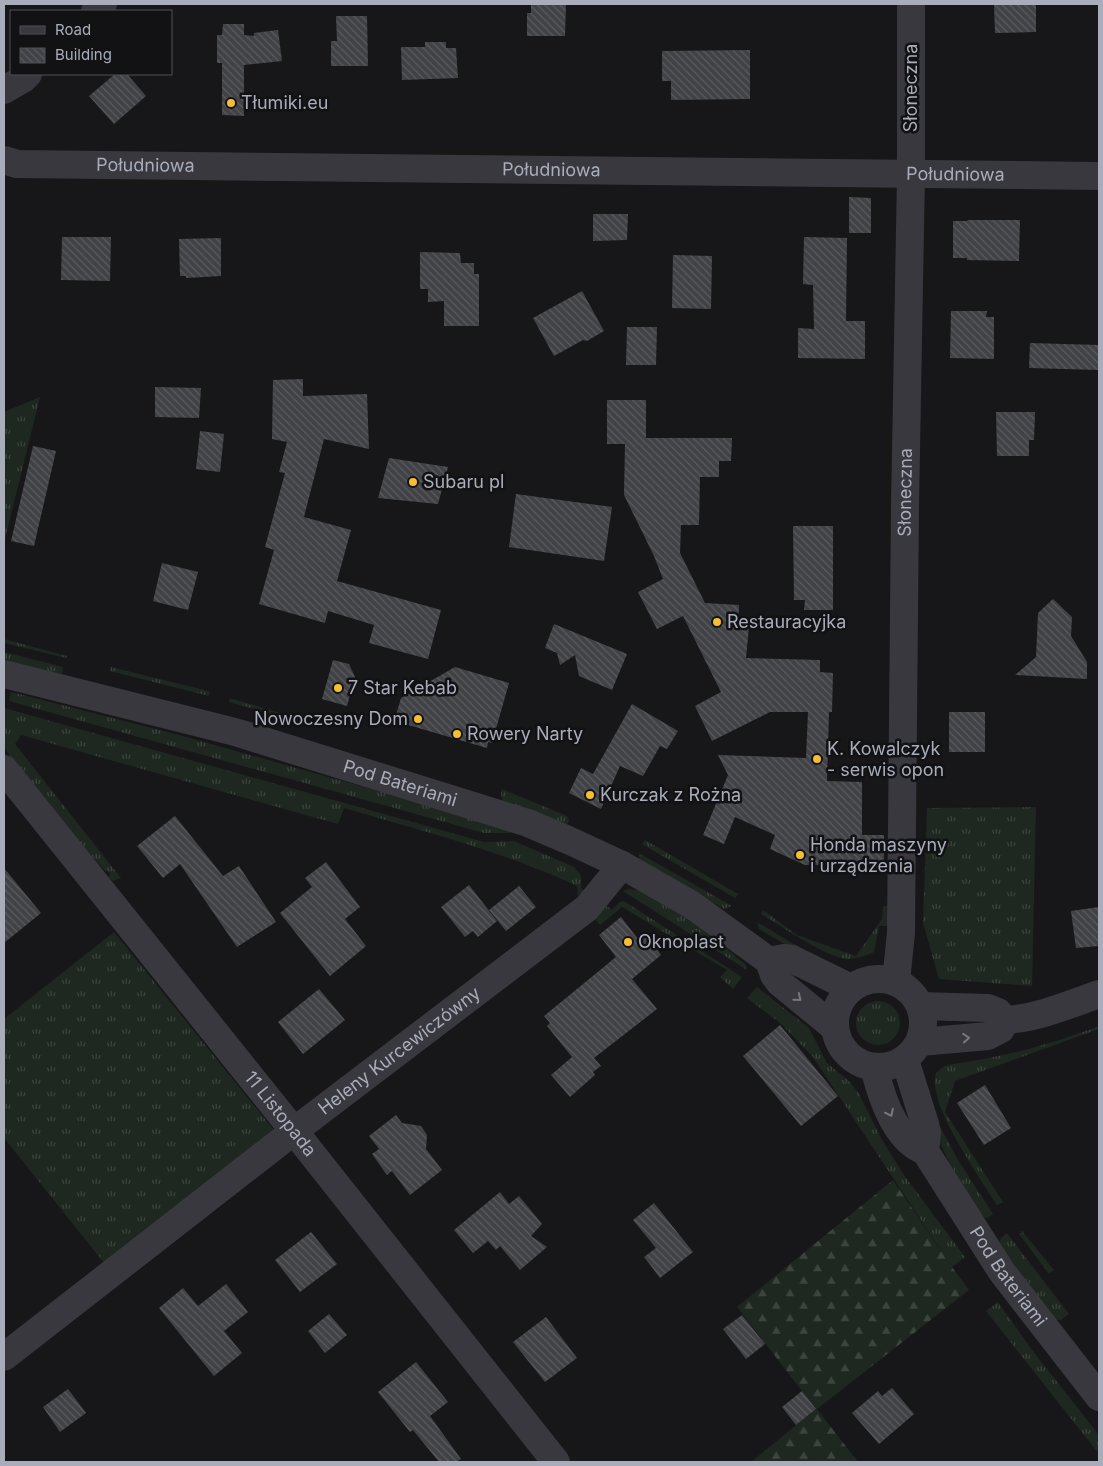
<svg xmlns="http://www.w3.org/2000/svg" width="1103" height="1466" viewBox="0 0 1103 1466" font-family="Inter,sans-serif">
	<defs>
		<pattern id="grass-tufts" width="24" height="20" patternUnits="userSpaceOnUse" patternTransform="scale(1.25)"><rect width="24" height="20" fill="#1e2720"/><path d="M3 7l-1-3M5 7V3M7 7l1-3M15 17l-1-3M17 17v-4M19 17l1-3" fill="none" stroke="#3c443e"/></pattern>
		<pattern id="forest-firs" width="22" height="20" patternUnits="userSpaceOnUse" patternTransform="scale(1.25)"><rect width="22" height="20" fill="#1e2720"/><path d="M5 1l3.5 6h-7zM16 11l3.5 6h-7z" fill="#3c443e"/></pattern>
		<pattern id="building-back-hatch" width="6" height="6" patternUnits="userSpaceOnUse" patternTransform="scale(1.25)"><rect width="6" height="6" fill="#414246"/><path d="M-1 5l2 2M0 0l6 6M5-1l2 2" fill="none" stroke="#5a5b5f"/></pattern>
	</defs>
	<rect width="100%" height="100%" fill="#171719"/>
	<!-- grass -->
	<g fill="url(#grass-tufts)">
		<path d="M40,397L4,543V412Z"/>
		<path d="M4,639L67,656L66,658L4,643Z"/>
		<path d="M4,652L63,667L62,673L57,677L4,663Z"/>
		<path d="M111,667L204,690L210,692L209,696L110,671Z"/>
		<path d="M11,692L179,735L467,816L511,830V833H484L9,701Z"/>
		<path d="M230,698L311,722V725L229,702Z"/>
		<path d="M4,708L484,842L514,841L574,867L581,875V888L588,893L539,935L535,930L578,897L577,886C503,851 422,831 344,808L338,824L21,735L15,744L121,878L113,881L109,878L110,874L108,871H105L33,788L4,747Z"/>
		<path d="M502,789L567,816L569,821L567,825L502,800L501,794Z"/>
		<path d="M1036,807L1032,986L939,979L923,923L927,808Z"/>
		<path d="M645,840L738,894L735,898L642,844Z"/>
		<path d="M639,853L732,906L724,909L640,859Z"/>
		<path d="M629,889L643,891L697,924L746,965L747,970L623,891Z"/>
		<path d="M624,901L742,977L733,989L720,977L727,970L622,907L600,925L594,918L607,906L612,910L620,902Z"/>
		<path d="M883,906H892V926H879L874,952C866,956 856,959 848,959C824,957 782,926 761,914L763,910L797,935L856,956L882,919Z"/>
		<path d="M757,922L809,953L791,948L759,929Z"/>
		<path d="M114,932L277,1134L109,1269L4,1138V1019Z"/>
		<path d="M757,987L809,1028L827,1063L848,1080L858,1092L881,1138L904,1175L965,1257L952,1267L813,1057L780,1023L747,998Z"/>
		<circle cx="878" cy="1023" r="22"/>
		<path d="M1099,1026V1029L955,1081L945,1112L1003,1202L997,1205C981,1179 926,1103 936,1073L943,1067L947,1065C1002,1057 1047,1046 1099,1026Z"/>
		<path d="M937,1121L958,1160L993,1214L988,1218L982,1217L957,1177L947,1158L939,1140Z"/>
		<path d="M1022,1231L1054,1270L1049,1274L1019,1234Z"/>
		<path d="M1007,1233L1069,1314L1061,1320H1055L999,1244L1001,1238Z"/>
		<path d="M998,1302L1032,1350L1099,1435V1454L986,1311Z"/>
	</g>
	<!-- forest -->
	<path fill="url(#forest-firs)" d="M893,1180L952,1267L969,1290L817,1409L858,1462H751L816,1409L737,1307Z"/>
	<!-- building -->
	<g fill="url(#building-back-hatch)">
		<path d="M531,4H566L565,36H527V13H531Z"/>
		<path d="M994,4H1036V32L995,33Z"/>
		<path d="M336,16H367L368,66H331V41H337Z"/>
		<path d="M223,24H244V35L254,36V33L278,30L282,61L244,65V116L222,115V63H217V35H222Z"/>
		<path d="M425,42H446V48H456L458,78L402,80L401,47H425Z"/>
		<path d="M750,50V99L671,100V81H662V51Z"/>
		<path d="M115,74H127L146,96L114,124L89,96Z"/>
		<path d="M849,197L871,198V233H849Z"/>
		<path d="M593,214H628L627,240L593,241Z"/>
		<path d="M968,220H1020L1019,261L967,260V258H953V221H967Z"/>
		<path d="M62,237H111L110,281L61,280Z"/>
		<path d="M804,237L847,238L846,321H865V359L798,358V328L814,329L813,285L803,284Z"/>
		<path d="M221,238V276L186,278V276H180L179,239Z"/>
		<path d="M420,252L460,253L461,263H474V274H479V326H444V301L428,302V289H420Z"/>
		<path d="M673,255L712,256L711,309L672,308Z"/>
		<path d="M582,291L604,331L587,341L583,340L554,356L533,318Z"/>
		<path d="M951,311H987L986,317H994V359L950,358Z"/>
		<path d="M627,327H657L656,365H626Z"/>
		<path d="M1030,343L1099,345V370L1029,368Z"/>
		<path d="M303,379V396L367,394L369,449L324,439L304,517L351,530L337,581L441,610L428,659L369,643L374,625L328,611L325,623L259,604L274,550L265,547L285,473L279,472L287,442L272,439L273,380Z"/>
		<path d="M155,387L201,388L199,418L155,417Z"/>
		<path d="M607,400H646V438H732L731,461H719V477H700L699,525H681L680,553L705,603L739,605L738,627H749L746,658L820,660V672L833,673L832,712H829L827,781L862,782V835H884V865H805L770,849L775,835L735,817L724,844L703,835L728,775L718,755L806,758L808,712H770L712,741L695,706L721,692L683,616L657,629L638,592L663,579L654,556L624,495L625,444H607Z"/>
		<path d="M996,412H1035L1034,440H1029V456H997Z"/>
		<path d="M200,431L224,434L220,472L196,469Z"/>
		<path d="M33,446L56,451L34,546L11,541Z"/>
		<path d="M389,458L448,467L438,504L378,498Z"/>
		<path d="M516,494L612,507L604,561L509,547Z"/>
		<path d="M793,526H833V610H804L805,600H794Z"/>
		<path d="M162,563L198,572L188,610L153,601Z"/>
		<path d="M1053,599L1072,617L1071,636L1087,662V679L1015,675L1036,657L1038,613Z"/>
		<path d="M554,624L627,654L612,690L579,676L575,655L560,665L557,653L545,648Z"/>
		<path d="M333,660L349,664L355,677L347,706L322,699Z"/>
		<path d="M455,667L509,683L492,743L488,742L487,748L398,722L400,716L396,715L401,698Z"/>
		<path d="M632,704L678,731L667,749L660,746L643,776L620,766L601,809L569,793L581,768L593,774Z"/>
		<rect x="949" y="712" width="36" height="40"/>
		<path d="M175,816L223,876L239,866L276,922L237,947L180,864L163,878L137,846Z"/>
		<path d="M326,862L360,907L345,919L366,946L330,976L280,913L312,887L305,878Z"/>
		<path d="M4,868L41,913L4,943Z"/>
		<path d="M469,885L497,921L478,937L473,931L465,937L441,907Z"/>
		<path d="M519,886L536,907L506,931L489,910Z"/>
		<path d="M1099,907V946L1076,948L1071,911Z"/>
		<path d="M621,917L638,939L645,933L661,955L632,979L657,1009L594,1058L601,1066L593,1072L595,1075L570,1097L551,1075L572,1057L547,1026L550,1023L544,1016L616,957L599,935Z"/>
		<path d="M319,989L345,1020L303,1054L278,1022Z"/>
		<path d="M780,1025L838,1096L801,1126L743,1056Z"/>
		<path d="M985,1085L1011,1128L984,1145L957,1103Z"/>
		<path d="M396,1115L402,1123L421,1126L427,1135L426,1149L442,1170L410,1195L392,1171L387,1175L372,1154L379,1149L369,1136Z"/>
		<path d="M500,1192L509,1204L519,1196L542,1224L531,1236L547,1247L520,1270L500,1246L496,1250L488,1241L473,1253L454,1230Z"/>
		<path d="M654,1203L693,1252L660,1278L644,1257L656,1248L633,1220Z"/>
		<path d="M311,1232L337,1264L300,1292L275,1260Z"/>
		<path d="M226,1284L248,1312L224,1331L242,1353L214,1376L159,1308L183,1288L198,1306Z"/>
		<path d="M329,1314L347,1335L325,1353L308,1331Z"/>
		<path d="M742,1315L765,1344L746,1359L723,1329Z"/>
		<path d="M546,1317L577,1358L545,1382L513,1342Z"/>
		<path d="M416,1362L448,1402L430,1416L461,1459L456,1462H439L413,1430L410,1432L378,1392Z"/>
		<path d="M892,1388L914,1414L879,1444L852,1413L878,1391L882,1396Z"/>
		<path d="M68,1389L86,1413L60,1432L43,1407Z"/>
		<path d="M802,1391L816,1409L796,1425L782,1407Z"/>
	</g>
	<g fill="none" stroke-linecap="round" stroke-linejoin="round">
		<!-- minor -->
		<g stroke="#38383e" stroke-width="28">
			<path d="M95,11L103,4"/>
			<path d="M4,90L23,79L28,74"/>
			<path id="s1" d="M4,160L17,164L1099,176"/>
			<path id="s2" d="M4,674L235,732L528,823L568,840L622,865L692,905L769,961L774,975L780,983L835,1028"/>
			<path id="s3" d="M4,769L294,1131L556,1462"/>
			<path d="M769,961L784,958L792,959L851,988"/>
			<circle cx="879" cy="1023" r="44"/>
			<path id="s4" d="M896,981L901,933L905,506L911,175V4"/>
			<path d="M920,1006L988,1008L998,1012L1005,1020"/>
			<path d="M1005,1020C1038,1018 1068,1005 1099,994"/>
			<path d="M920,1042L988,1036L1001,1029L1005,1020"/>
			<path id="s5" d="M905,1060L925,1124L927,1133L925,1151L1002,1272L1099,1397"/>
			<path d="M874,1067C881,1096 895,1141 925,1151"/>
			<path id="s6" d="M4,1357L294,1131L587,908L622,865"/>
		</g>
	</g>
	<!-- one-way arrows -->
	<defs><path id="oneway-chevron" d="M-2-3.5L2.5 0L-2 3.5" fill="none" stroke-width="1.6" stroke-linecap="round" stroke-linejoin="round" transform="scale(1.25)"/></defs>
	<g stroke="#767882">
		<use href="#oneway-chevron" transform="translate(798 998) rotate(39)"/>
		<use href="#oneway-chevron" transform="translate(966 1038) rotate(-5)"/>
		<use href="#oneway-chevron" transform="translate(890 1113) rotate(64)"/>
	</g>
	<!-- markers -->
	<g fill="#f6be31" stroke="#121214" stroke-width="2">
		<circle cx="231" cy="103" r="5"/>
		<circle cx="413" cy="482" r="5"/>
		<circle cx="717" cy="622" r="5"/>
		<circle cx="338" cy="688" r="5"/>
		<circle cx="418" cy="719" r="5"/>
		<circle cx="457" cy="734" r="5"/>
		<circle cx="817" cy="759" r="5"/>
		<circle cx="590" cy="795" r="5"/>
		<circle cx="800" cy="855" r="5"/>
		<circle cx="628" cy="942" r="5"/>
	</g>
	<g text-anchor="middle" stroke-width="5" stroke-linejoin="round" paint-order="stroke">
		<!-- street labels -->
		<g font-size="18" fill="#a8adb9" stroke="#121214">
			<text transform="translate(911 88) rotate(-90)" y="6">Słoneczna</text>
			<text dy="6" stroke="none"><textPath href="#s1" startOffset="142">Południowa</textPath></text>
			<text dy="6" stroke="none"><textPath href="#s1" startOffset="548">Południowa</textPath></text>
			<text dy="6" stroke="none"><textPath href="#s1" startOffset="952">Południowa</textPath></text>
			<text dy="6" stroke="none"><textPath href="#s4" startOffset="489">Słoneczna</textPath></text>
			<text dy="6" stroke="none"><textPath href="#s2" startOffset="411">Pod Bateriami</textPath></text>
			<text dy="6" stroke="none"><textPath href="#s6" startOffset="500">Heleny Kurcewiczówny</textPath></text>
			<text dy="6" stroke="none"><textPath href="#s3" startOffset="442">11 Listopada</textPath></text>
			<text dy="6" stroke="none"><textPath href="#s5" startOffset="245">Pod Bateriami</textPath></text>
		</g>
		<!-- poi labels -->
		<g font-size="18" fill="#a8adb9" stroke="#121214" text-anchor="start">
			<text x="241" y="109">Tłumiki.eu</text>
			<text x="423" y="488">Subaru pl</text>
			<text x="727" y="628">Restauracyjka</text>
			<text x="348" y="694">7 Star Kebab</text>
			<text x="408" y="725" text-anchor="end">Nowoczesny Dom</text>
			<text x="467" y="740">Rowery Narty</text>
			<text x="827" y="755">K. Kowalczyk<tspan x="827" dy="21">- serwis opon</tspan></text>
			<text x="600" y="801">Kurczak z Rożna</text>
			<text x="810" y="851">Honda maszyny<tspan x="810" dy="21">i urządzenia</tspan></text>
			<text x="638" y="948">Oknoplast</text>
		</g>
	</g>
	<!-- border -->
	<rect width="1103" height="1466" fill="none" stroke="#a8adb9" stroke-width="10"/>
	<!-- legend -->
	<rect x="10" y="10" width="162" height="65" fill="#121214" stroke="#4e5056"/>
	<rect x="20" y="26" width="25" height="8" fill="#38383e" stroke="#4e5056"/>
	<text x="55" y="35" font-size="15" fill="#a8adb9">Road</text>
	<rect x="20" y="48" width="25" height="15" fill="url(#building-back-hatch)" stroke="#4e5056"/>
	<text x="55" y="60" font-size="15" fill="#a8adb9">Building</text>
</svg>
